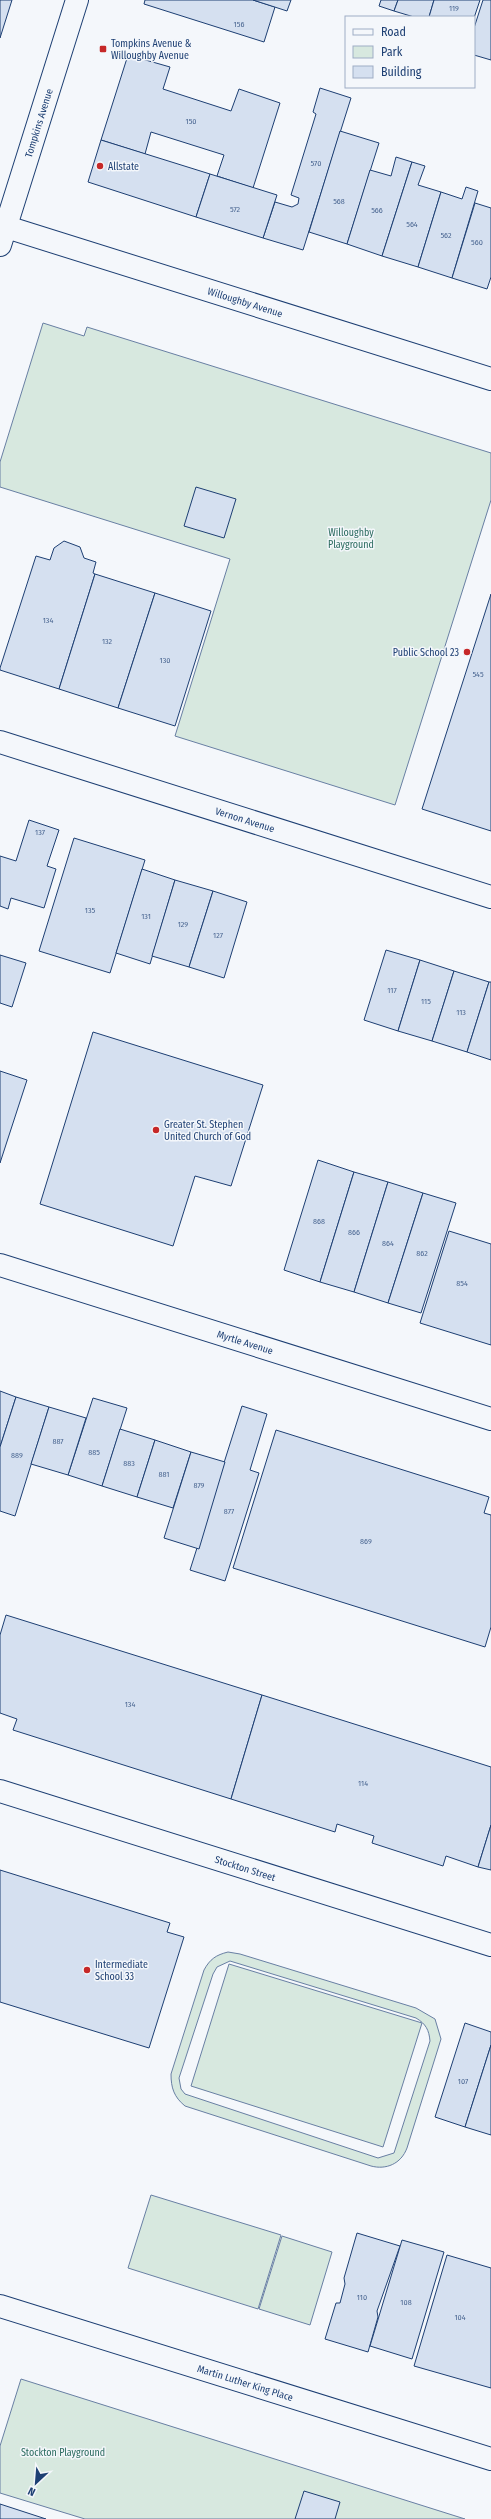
<svg xmlns="http://www.w3.org/2000/svg" width="491" height="2519" viewBox="0 0 491 2519" font-family="'Fira Sans Condensed',sans-serif">
	<rect width="100%" height="100%" fill="#f4f7fb"/>
	<!-- green -->
	<g fill="#d7e8df" stroke="#687fa3" fill-rule="evenodd">
		<path d="M43,323L84,336L87,327L491,453V500L395,805L175,736L230,559L0,487V462Z"/>
		<path d="M228,1952L240,1954L416,2008L435,2019L441,2039L407,2148C401,2164 386,2170 371,2166L185,2106C174,2097 171,2088 171,2074L204,1970C210,1959 216,1955 228,1952ZM230,1961L416,2018C426,2024 429,2030 430,2041L394,2153L378,2158L185,2094L181,2089L179,2078L213,1974L217,1967Z"/>
		<path d="M229,1964L422,2023L383,2147L191,2086Z"/>
		<path d="M151,2195L281,2235L258,2309L128,2268Z"/>
		<path d="M282,2236L332,2252L310,2325L259,2309Z"/>
		<path d="M21,2379L465,2519H85L0,2493V2446Z"/>
	</g>
	<!-- building -->
	<g fill="#d5e0f0" stroke="#1d3f73">
		<path d="M0,0H12L0,38Z"/>
		<path d="M145,0H253L275,7L264,42L144,4Z"/>
		<path d="M253,0H291L287,11Z"/>
		<path d="M381,0H398L394,11L379,6Z"/>
		<path d="M398,0H434L429,17H414L394,11Z"/>
		<path d="M434,0H480L474,18L429,17Z"/>
		<path d="M483,0H491V60L474,55V28Z"/>
		<path d="M128,55L170,67L163,89L231,111L239,89L280,103L253,188L217,176L224,155L151,132L145,154L101,140Z"/>
		<path d="M320,88L351,98L303,250L263,238L275,202L292,207L298,204L299,198L291,195L316,114L313,112Z"/>
		<path d="M340,131L379,143L347,244L309,232Z"/>
		<path d="M101,140L210,174L196,217L88,182Z"/>
		<path d="M396,157L412,162L382,256L347,244L370,170L391,176Z"/>
		<path d="M412,162L425,166L418,185L441,192L418,267L382,256Z"/>
		<path d="M210,174L277,195L263,238L196,217Z"/>
		<path d="M466,187L478,191L452,278L418,267L441,192L462,199Z"/>
		<path d="M475,203L491,208V277L487,289L452,278Z"/>
		<path d="M196,487L236,499L224,538L184,526Z"/>
		<path d="M64,541L80,547L84,558L96,562L93,573L95,574L59,689L0,670V668L36,556L50,560L54,548Z"/>
		<path d="M95,574L155,593L118,708L59,689Z"/>
		<path d="M155,593L211,611L175,726L118,708Z"/>
		<path d="M491,594V831L422,809Z"/>
		<path d="M29,820L59,830L47,866L56,869L44,908L11,898L8,909L0,906V856L16,861Z"/>
		<path d="M74,838L145,860L110,973L39,951Z"/>
		<path d="M142,869L175,880L150,964L116,953Z"/>
		<path d="M175,880L213,891L189,967L152,956Z"/>
		<path d="M213,891L247,902L224,978L189,967Z"/>
		<path d="M386,950L420,960L398,1031L364,1020Z"/>
		<path d="M0,955L26,963L12,1007L0,1003Z"/>
		<path d="M420,960L454,971L432,1041L398,1031Z"/>
		<path d="M454,971L489,982L467,1052L432,1041Z"/>
		<path d="M489,982H491V1060L467,1052Z"/>
		<path d="M93,1032L263,1085L231,1186L195,1176L173,1246L40,1204Z"/>
		<path d="M0,1071L27,1080L0,1163Z"/>
		<path d="M318,1160L354,1172L320,1282L284,1270Z"/>
		<path d="M354,1172L388,1182L354,1292L320,1282Z"/>
		<path d="M388,1182L423,1193L388,1303L354,1292Z"/>
		<path d="M423,1193L456,1203L421,1313L388,1303Z"/>
		<path d="M449,1231L491,1244V1345L420,1323Z"/>
		<path d="M0,1391L16,1397L0,1447Z"/>
		<path d="M16,1397L49,1407L15,1516L0,1511V1447Z"/>
		<path d="M93,1398L127,1408L102,1486L68,1475Z"/>
		<path d="M242,1406L267,1414L250,1470L259,1473L225,1581L190,1570Z"/>
		<path d="M49,1407L86,1418L68,1475L31,1464Z"/>
		<path d="M120,1429L155,1440L137,1497L102,1486Z"/>
		<path d="M276,1430L489,1497L484,1513L491,1515V1627L485,1647L233,1568Z"/>
		<path d="M155,1440L191,1452L173,1508L137,1497Z"/>
		<path d="M191,1452L225,1462L199,1549L164,1538Z"/>
		<path d="M6,1615L262,1695L231,1799L13,1730L17,1719L0,1713V1635Z"/>
		<path d="M262,1695L491,1767V1825L478,1867L446,1856L443,1866L372,1843L374,1836L337,1824L335,1832L231,1799Z"/>
		<path d="M491,1825V1870L478,1867Z"/>
		<path d="M0,1870L170,1923L167,1932L184,1937L149,2048L0,2002Z"/>
		<path d="M465,2023L491,2032V2045L465,2127L435,2117Z"/>
		<path d="M491,2045V2135L465,2127Z"/>
		<path d="M357,2233L400,2246L377,2311L378,2317L368,2352L325,2339L336,2303H340L345,2284L344,2278Z"/>
		<path d="M402,2240L444,2252L412,2359L370,2346Z"/>
		<path d="M447,2255L491,2268V2388L414,2366Z"/>
		<path d="M304,2491L340,2502L335,2519H295Z"/>
		<path d="M0,2504L46,2519H0Z"/>
	</g>
	<g fill="none" stroke-linecap="round" stroke-linejoin="round">
		<!-- minor casing -->
		<g stroke="#1d3f73" stroke-width="24">
			<g id="minor">
				<path id="s1" d="M0,225L491,379"/>
				<path id="s2" d="M0,245L77,0"/>
				<path id="s3" d="M0,742L491,897"/>
				<path id="s4" d="M0,1791L491,1945"/>
				<path id="s5" d="M0,2306L491,2459"/>
			</g>
		</g>
		<!-- primary casing -->
		<g stroke="#1d3f73" stroke-width="24">
			<g id="primary">
				<path id="s6" d="M0,1265L491,1419"/>
			</g>
		</g>
		<!-- minor -->
		<use href="#minor" stroke="#f4f7fb" stroke-width="22"/>
		<!-- primary -->
		<use href="#primary" stroke="#f4f7fb" stroke-width="22"/>
	</g>
	<!-- markers -->
	<g fill="#c62828" stroke="#f4f7fb" stroke-width="1.5">
		<rect x="99" y="45" width="8" height="8" rx="2"/>
		<circle cx="100" cy="166" r="4"/>
		<circle cx="467" cy="652" r="4"/>
		<circle cx="156" cy="1130" r="4"/>
		<circle cx="87" cy="1970" r="4"/>
	</g>
	<g text-anchor="middle" stroke-width="3" stroke-linejoin="round" paint-order="stroke">
		<!-- number labels -->
		<g font-size="8" fill="#4b6792">
			<text x="454" y="11">119</text>
			<text x="239" y="27">156</text>
			<text x="191" y="124">150</text>
			<text x="316" y="166">570</text>
			<text x="339" y="204">568</text>
			<text x="235" y="212">572</text>
			<text x="377" y="213">566</text>
			<text x="412" y="227">564</text>
			<text x="446" y="238">562</text>
			<text x="477" y="245">560</text>
			<text x="48" y="623">134</text>
			<text x="107" y="644">132</text>
			<text x="165" y="663">130</text>
			<text x="478" y="677">545</text>
			<text x="40" y="835">137</text>
			<text x="90" y="913">135</text>
			<text x="146" y="919">131</text>
			<text x="183" y="927">129</text>
			<text x="218" y="938">127</text>
			<text x="392" y="993">117</text>
			<text x="426" y="1004">115</text>
			<text x="461" y="1015">113</text>
			<text x="319" y="1224">868</text>
			<text x="354" y="1235">866</text>
			<text x="388" y="1246">864</text>
			<text x="422" y="1256">862</text>
			<text x="462" y="1286">854</text>
			<text x="58" y="1444">887</text>
			<text x="94" y="1455">885</text>
			<text x="17" y="1458">889</text>
			<text x="129" y="1466">883</text>
			<text x="164" y="1477">881</text>
			<text x="199" y="1488">879</text>
			<text x="229" y="1514">877</text>
			<text x="366" y="1544">869</text>
			<text x="130" y="1707">134</text>
			<text x="363" y="1786">114</text>
			<text x="463" y="2084">107</text>
			<text x="362" y="2300">110</text>
			<text x="406" y="2305">108</text>
			<text x="460" y="2320">104</text>
		</g>
		<!-- poi labels -->
		<g font-size="10" fill="#1d3f73" stroke="#f4f7fb" text-anchor="start">
			<text x="111" y="47">Tompkins Avenue &amp;<tspan x="111" dy="12">Willoughby Avenue</tspan></text>
			<text x="108" y="170">Allstate</text>
			<text x="459" y="656" text-anchor="end">Public School 23</text>
			<text x="164" y="1128">Greater St. Stephen<tspan x="164" dy="12">United Church of God</tspan></text>
			<text x="95" y="1968">Intermediate<tspan x="95" dy="12">School 33</tspan></text>
		</g>
		<!-- street labels -->
		<g font-size="10" fill="#1d3f73" stroke="#f4f7fb">
			<text dy="4" stroke="none"><textPath href="#s2" startOffset="128">Tompkins Avenue</textPath></text>
			<text dy="4" stroke="none"><textPath href="#s1" startOffset="257">Willoughby Avenue</textPath></text>
			<text dy="4" stroke="none"><textPath href="#s3" startOffset="257">Vernon Avenue</textPath></text>
			<text dy="4" stroke="none"><textPath href="#s6" startOffset="257">Myrtle Avenue</textPath></text>
			<text dy="4" stroke="none"><textPath href="#s4" startOffset="257">Stockton Street</textPath></text>
			<text dy="4" stroke="none"><textPath href="#s5" startOffset="257">Martin Luther King Place</textPath></text>
		</g>
		<!-- park labels -->
		<g font-size="10" fill="#2c6c60" stroke="#f4f7fb">
			<text x="351" y="536">Willoughby<tspan x="351" dy="12">Playground</tspan></text>
			<text x="63" y="2456">Stockton Playground</text>
		</g>
	</g>
	<!-- legend -->
	<rect x="345" y="16" width="130" height="72" fill="#f4f7fb" stroke="#9eadc5"/>
	<rect x="353" y="29" width="20" height="6" fill="#f4f7fb" stroke="#9eadc5"/>
	<text x="381" y="36" font-size="12" fill="#1d3f73">Road</text>
	<rect x="353" y="46" width="20" height="12" fill="#d7e8df" stroke="#9eadc5"/>
	<text x="381" y="56" font-size="12" fill="#1d3f73">Park</text>
	<rect x="353" y="66" width="20" height="12" fill="#d5e0f0" stroke="#9eadc5"/>
	<text x="381" y="76" font-size="12" fill="#1d3f73">Building</text>
	<!-- north arrow -->
	<g transform="translate(36 2483) rotate(206)" stroke="#f4f7fb" stroke-width="3" paint-order="stroke">
	<path d="M0-3L7 15L0 10L-7 15Z" fill="#1d3f73"/>
	<text y="-6" font-size="11" font-weight="bold" text-anchor="middle" fill="#1d3f73">N</text>
	</g>
</svg>
